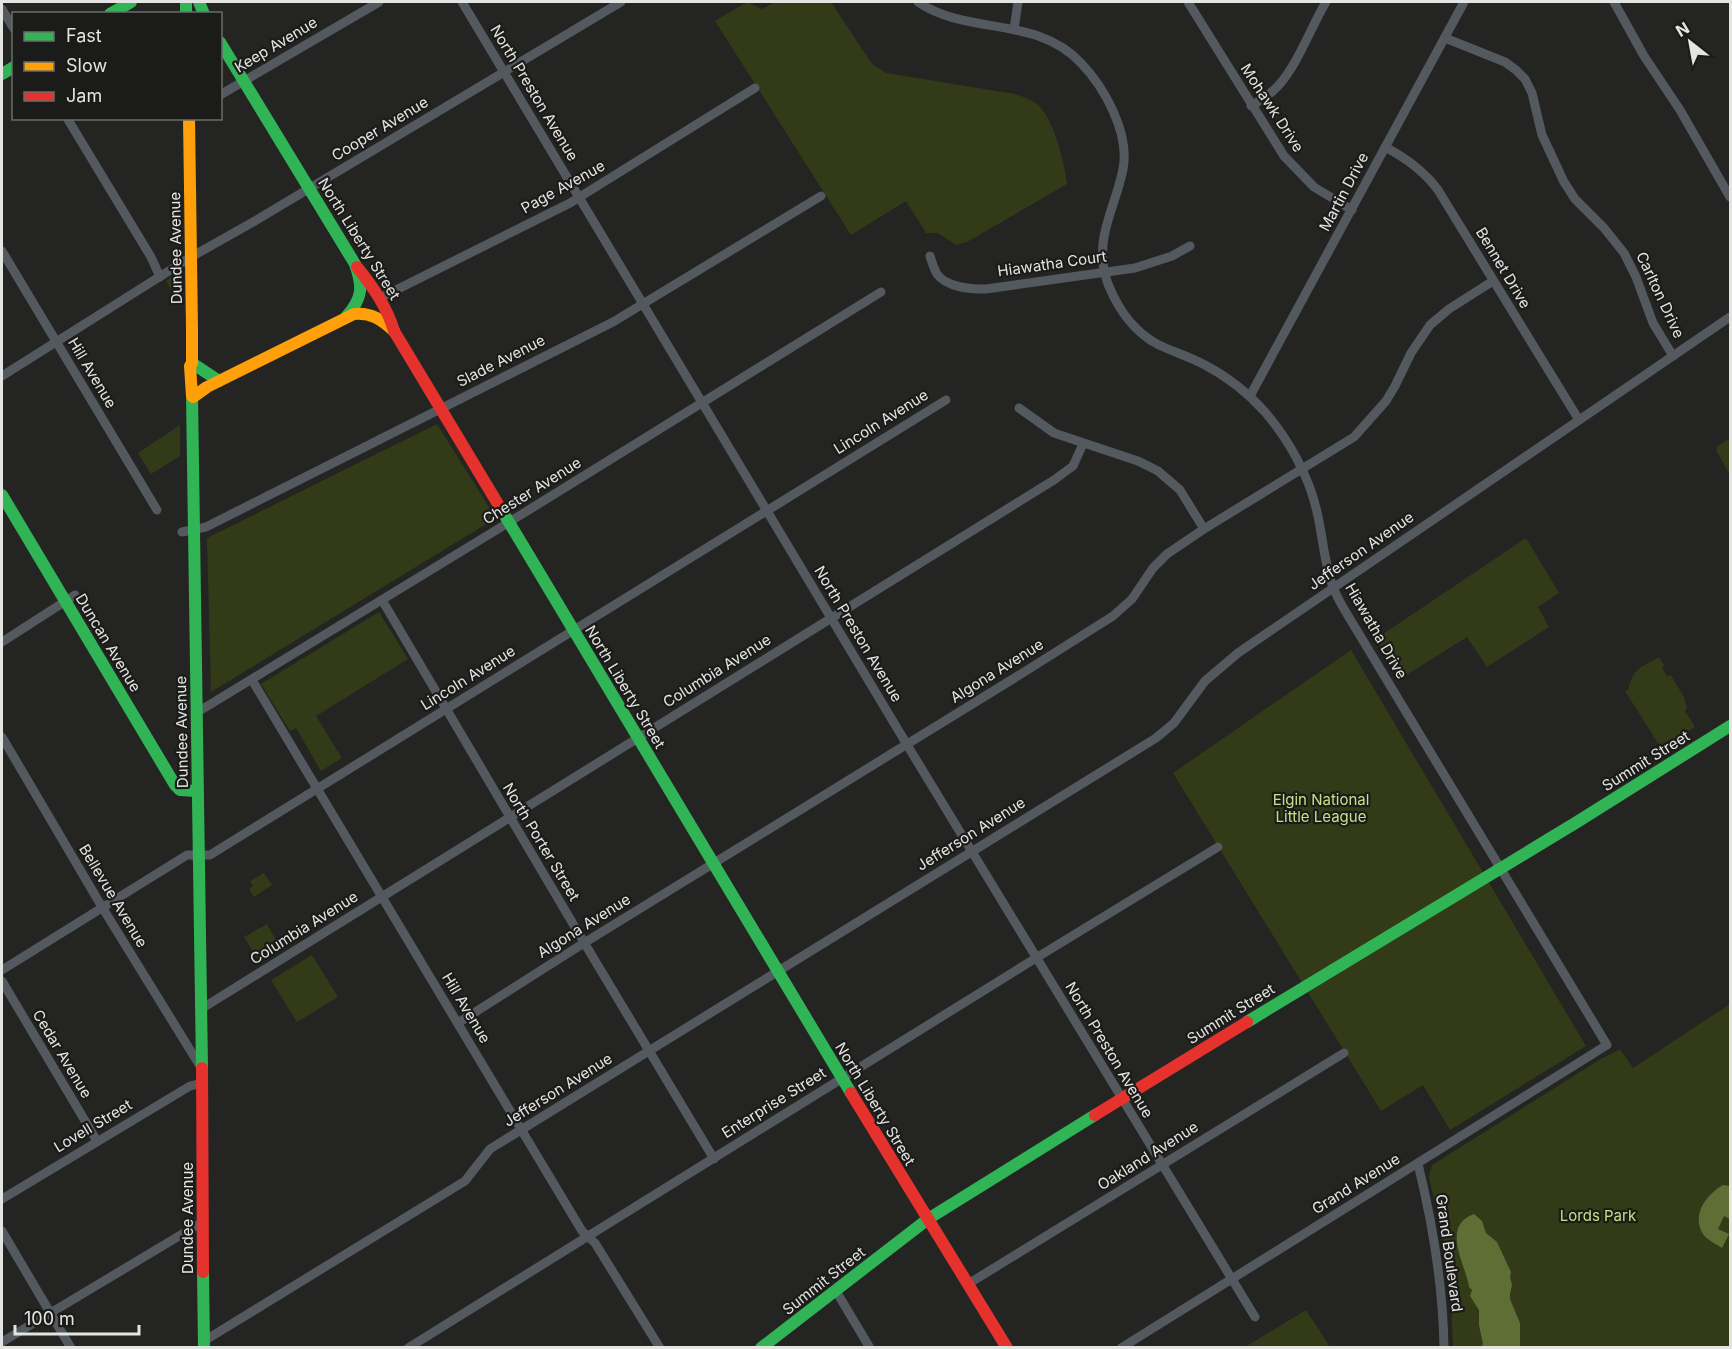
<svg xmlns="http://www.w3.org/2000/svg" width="1732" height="1349" viewBox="0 0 1732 1349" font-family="Inter,sans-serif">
	<rect width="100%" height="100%" fill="#242523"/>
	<!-- green -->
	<g fill="#323a17">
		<path d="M747,2L762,9L775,2H831L872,64L886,73L1015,94C1023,97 1034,100 1040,107C1054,121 1065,164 1067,184L967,242L956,245L938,233H926L906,201L851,235L715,21Z"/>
		<path d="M181,271L182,306L166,281Z"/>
		<path d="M437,424L496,518L211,692L207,538Z"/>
		<path d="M180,425V456L151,474L138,453Z"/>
		<path d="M1730,438V475L1716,450L1718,446Z"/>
		<path d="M1526,538L1559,593L1538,607L1549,627L1487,667L1467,637L1400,679L1380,647V644L1377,638Z"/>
		<path d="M379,612L408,659L316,716L342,758L321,771L296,728L290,731L261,684Z"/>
		<path d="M1351,650L1586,1046L1450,1130L1423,1085L1381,1111L1173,773Z"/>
		<path d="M1659,657L1665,666L1662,668L1667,676L1671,675L1684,697L1687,708L1685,711L1695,727L1661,748L1625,691L1628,690C1634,667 1640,668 1659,657Z"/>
		<path d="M264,873L272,885L254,897L249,889L253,886L250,881Z"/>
		<path d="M267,924L279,945L257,958L244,937Z"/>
		<path d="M312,955L338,997L297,1022L271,980Z"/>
		<path d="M1730,1004V1347H1453L1450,1270L1429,1177L1432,1165L1599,1060L1620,1049L1633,1068Z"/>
		<path d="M1306,1310L1330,1347H1245Z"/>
	</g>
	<!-- water -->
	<g fill="#5f6e35">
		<path d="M1723,1185L1730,1186V1219L1724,1216L1718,1229L1729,1234L1722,1248C1716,1244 1707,1240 1703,1234C1691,1214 1707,1194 1723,1185Z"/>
		<path d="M1474,1214L1482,1221L1486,1233L1497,1242L1511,1272L1510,1277L1512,1285L1510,1294V1299L1520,1323V1347H1481L1483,1344L1479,1325V1310L1470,1296L1472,1290L1469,1287C1466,1265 1440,1226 1474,1214Z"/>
	</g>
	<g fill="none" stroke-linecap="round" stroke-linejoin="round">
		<!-- street -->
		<g stroke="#54595f" stroke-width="9">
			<path d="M462,2L912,753L1255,1317"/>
			<path d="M918,2C968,36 1036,15 1081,63C1105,88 1130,134 1123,169C1115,210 1092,240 1108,284C1118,309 1135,333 1159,345C1174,352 1190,357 1205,365C1228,377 1248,393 1265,412C1289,440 1309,476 1317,512C1323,537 1324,563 1333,587C1337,598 1344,609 1350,619L1607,1045L1121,1348"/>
			<path d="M1188,2L1284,156L1314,187L1352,210"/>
			<path d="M1614,2L1644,56L1680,110L1730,197"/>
			<path d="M2,9L14,29"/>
			<path d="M1014,29L1018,2"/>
			<path d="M1445,38L1505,62L1516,70L1525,79L1532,93L1542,135L1564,182L1575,199L1604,228L1624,253L1636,277L1653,323L1673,356"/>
			<path d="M220,95L379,2"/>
			<path d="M1251,106C1261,100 1271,94 1278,86C1298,64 1311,27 1326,2"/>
			<path d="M67,118L151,257L160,277"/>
			<path d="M1385,147C1406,158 1424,171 1438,190L1579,420"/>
			<path d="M2,251L157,510"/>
			<path d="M930,256C932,262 934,269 937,274C947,288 971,289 986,289L1135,268L1172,256L1190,246"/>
			<path d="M380,298L570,203L755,88"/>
			<path d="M2,376L191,257L255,221L621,2"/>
			<path d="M1250,396L1464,2"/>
			<path d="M1019,408L1054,433L1138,461L1158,471L1180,490L1204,529"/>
			<path d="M182,532L206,527L613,322L821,196"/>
			<path d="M382,600L579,934L714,1159"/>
			<path d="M2,642L75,595"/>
			<path d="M252,680L582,1231L595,1243L660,1348"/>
			<path d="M196,713L498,529L881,292"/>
			<path d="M2,737L102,907L200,1066"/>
			<path d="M2,970L187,855H210L946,400"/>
			<path d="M2,981L97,1141"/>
			<path d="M201,1009L1054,480L1073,466L1083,444"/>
			<path d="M458,1023L584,943L1021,674L1113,616L1132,599L1153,568L1167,554L1204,529L1354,437L1386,401L1395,386L1411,353L1430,325L1449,309L1493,281"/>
			<path d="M1418,1164C1433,1225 1443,1285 1444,1348"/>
			<path d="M2,1199L190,1086L202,1083"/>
			<path d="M2,1231L71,1348"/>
			<path d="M968,1284L1344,1053"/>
			<path d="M836,1291L870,1348"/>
			<path d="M204,1341L465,1181L490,1149L1156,738L1174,723L1205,681L1238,653L1730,317"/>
			<path d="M2,1342L204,1221"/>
			<path d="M408,1348L1036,958L1218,847"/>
		</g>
		<!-- fast -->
		<g stroke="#30b455" stroke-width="12">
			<path d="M186,2V14"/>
			<path d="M199,2L204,14"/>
			<path d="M110,14L131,2"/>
			<path d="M220,42L355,264C363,287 363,298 346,317"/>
			<path d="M2,74L14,67"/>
			<path d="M192,363L219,381"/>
			<path d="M192,396L202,1068"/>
			<path d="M2,495L175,785L180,790L197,791"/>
			<path d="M501,509L851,1093"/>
			<path d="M1247,1022L1577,822L1730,726"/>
			<path d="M203,1272L204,1348"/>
			<path d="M761,1348L928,1219L1095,1115"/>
		</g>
		<!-- slow -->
		<g stroke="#ff9f0a" stroke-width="12">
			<path d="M189,118L192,329V363L190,366L192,396"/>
			<path d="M193,397L207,387L354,314C371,312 382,320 394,331"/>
		</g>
		<!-- jam -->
		<g stroke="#e5322d" stroke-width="12">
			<path d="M357,267C373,287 387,307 394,331L501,509"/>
			<path d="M202,1068L203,1272"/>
			<path d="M851,1093L1007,1348"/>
			<path d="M1095,1115L1247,1022"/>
		</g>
	</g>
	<g text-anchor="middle" stroke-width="4.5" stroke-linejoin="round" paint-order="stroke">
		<!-- street labels -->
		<g font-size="15" fill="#e4e5e2" stroke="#1b1c19">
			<text transform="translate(276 45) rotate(-31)" y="5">Keep Avenue</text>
			<text transform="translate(534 93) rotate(59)" y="5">North Preston Avenue</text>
			<text transform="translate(1272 108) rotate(57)" y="5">Mohawk Drive</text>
			<text transform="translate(380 129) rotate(-31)" y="5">Cooper Avenue</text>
			<text transform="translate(563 187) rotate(-29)" y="5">Page Avenue</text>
			<text transform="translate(1344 192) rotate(-62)" y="5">Martin Drive</text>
			<text transform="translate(359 239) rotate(58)" y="5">North Liberty Street</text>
			<text transform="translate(176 248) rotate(-91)" y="5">Dundee Avenue</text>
			<text transform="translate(1052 264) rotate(-8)" y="5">Hiawatha Court</text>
			<text transform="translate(1503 268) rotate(59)" y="5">Bennet Drive</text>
			<text transform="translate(1660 295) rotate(65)" y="5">Carlton Drive</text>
			<text transform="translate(501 361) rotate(-27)" y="5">Slade Avenue</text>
			<text transform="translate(92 373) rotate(59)" y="5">Hill Avenue</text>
			<text transform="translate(881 422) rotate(-32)" y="5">Lincoln Avenue</text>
			<text transform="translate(532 491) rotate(-32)" y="5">Chester Avenue</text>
			<text transform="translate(1361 551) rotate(-35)" y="5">Jefferson Avenue</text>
			<text transform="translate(1376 631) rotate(60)" y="5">Hiawatha Drive</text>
			<text transform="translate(858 634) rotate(59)" y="5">North Preston Avenue</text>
			<text transform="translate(108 643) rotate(59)" y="5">Duncan Avenue</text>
			<text transform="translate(717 671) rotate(-32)" y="5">Columbia Avenue</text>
			<text transform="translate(997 671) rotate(-32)" y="5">Algona Avenue</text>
			<text transform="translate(468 678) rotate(-32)" y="5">Lincoln Avenue</text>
			<text transform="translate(625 687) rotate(59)" y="5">North Liberty Street</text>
			<text transform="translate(182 732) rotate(-91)" y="5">Dundee Avenue</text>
			<text transform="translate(1646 761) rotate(-32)" y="5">Summit Street</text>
			<text transform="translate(971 834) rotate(-32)" y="5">Jefferson Avenue</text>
			<text transform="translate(541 842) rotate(59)" y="5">North Porter Street</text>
			<text transform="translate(113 896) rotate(59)" y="5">Bellevue Avenue</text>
			<text transform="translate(584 926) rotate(-32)" y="5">Algona Avenue</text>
			<text transform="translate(304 928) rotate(-32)" y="5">Columbia Avenue</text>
			<text transform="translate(466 1008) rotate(59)" y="5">Hill Avenue</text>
			<text transform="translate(1231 1014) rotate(-32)" y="5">Summit Street</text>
			<text transform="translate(1109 1050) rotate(59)" y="5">North Preston Avenue</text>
			<text transform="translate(62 1054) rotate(59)" y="5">Cedar Avenue</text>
			<text transform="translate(558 1090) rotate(-32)" y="5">Jefferson Avenue</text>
			<text transform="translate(774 1103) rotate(-32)" y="5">Enterprise Street</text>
			<text transform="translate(875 1104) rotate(59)" y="5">North Liberty Street</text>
			<text transform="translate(93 1126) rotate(-31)" y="5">Lovell Street</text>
			<text transform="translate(1148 1156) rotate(-32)" y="5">Oakland Avenue</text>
			<text transform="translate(1356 1184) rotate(-32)" y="5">Grand Avenue</text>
			<text transform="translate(188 1218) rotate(-90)" y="5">Dundee Avenue</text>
			<text transform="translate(1449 1253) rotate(82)" y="5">Grand Boulevard</text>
			<text transform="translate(824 1281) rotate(-38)" y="5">Summit Street</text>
		</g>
		<!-- park labels -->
		<g font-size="15" fill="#c7e085" stroke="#1b1c19">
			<text x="1321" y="805">Elgin National<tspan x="1321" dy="17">Little League</tspan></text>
			<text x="1598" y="1221">Lords Park</text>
		</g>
	</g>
	<!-- border -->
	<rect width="1732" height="1349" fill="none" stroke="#e4e5e2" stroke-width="6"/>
	<!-- legend -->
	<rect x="12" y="12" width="210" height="108" fill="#1b1c19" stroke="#6b6c69" stroke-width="1.5"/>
	<rect x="24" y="32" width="30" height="9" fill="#30b455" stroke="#6b6c69" stroke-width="1.5"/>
	<text x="66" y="42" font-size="18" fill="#e4e5e2">Fast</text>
	<rect x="24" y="62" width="30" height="9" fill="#ff9f0a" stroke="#6b6c69" stroke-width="1.5"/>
	<text x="66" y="72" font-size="18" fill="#e4e5e2">Slow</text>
	<rect x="24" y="92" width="30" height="9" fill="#e5322d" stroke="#6b6c69" stroke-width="1.5"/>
	<text x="66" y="102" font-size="18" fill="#e4e5e2">Jam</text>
	<!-- north arrow -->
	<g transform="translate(1690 42) rotate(329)" stroke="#1b1c19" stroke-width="4.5" paint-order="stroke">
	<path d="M0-4.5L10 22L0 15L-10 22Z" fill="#e4e5e2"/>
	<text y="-9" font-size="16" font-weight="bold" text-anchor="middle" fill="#e4e5e2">N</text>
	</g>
	<!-- scale -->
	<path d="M15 1325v9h124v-9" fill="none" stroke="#e4e5e2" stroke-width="3"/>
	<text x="24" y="1325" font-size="18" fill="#e4e5e2" stroke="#1b1c19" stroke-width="4.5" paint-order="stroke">100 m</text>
</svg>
